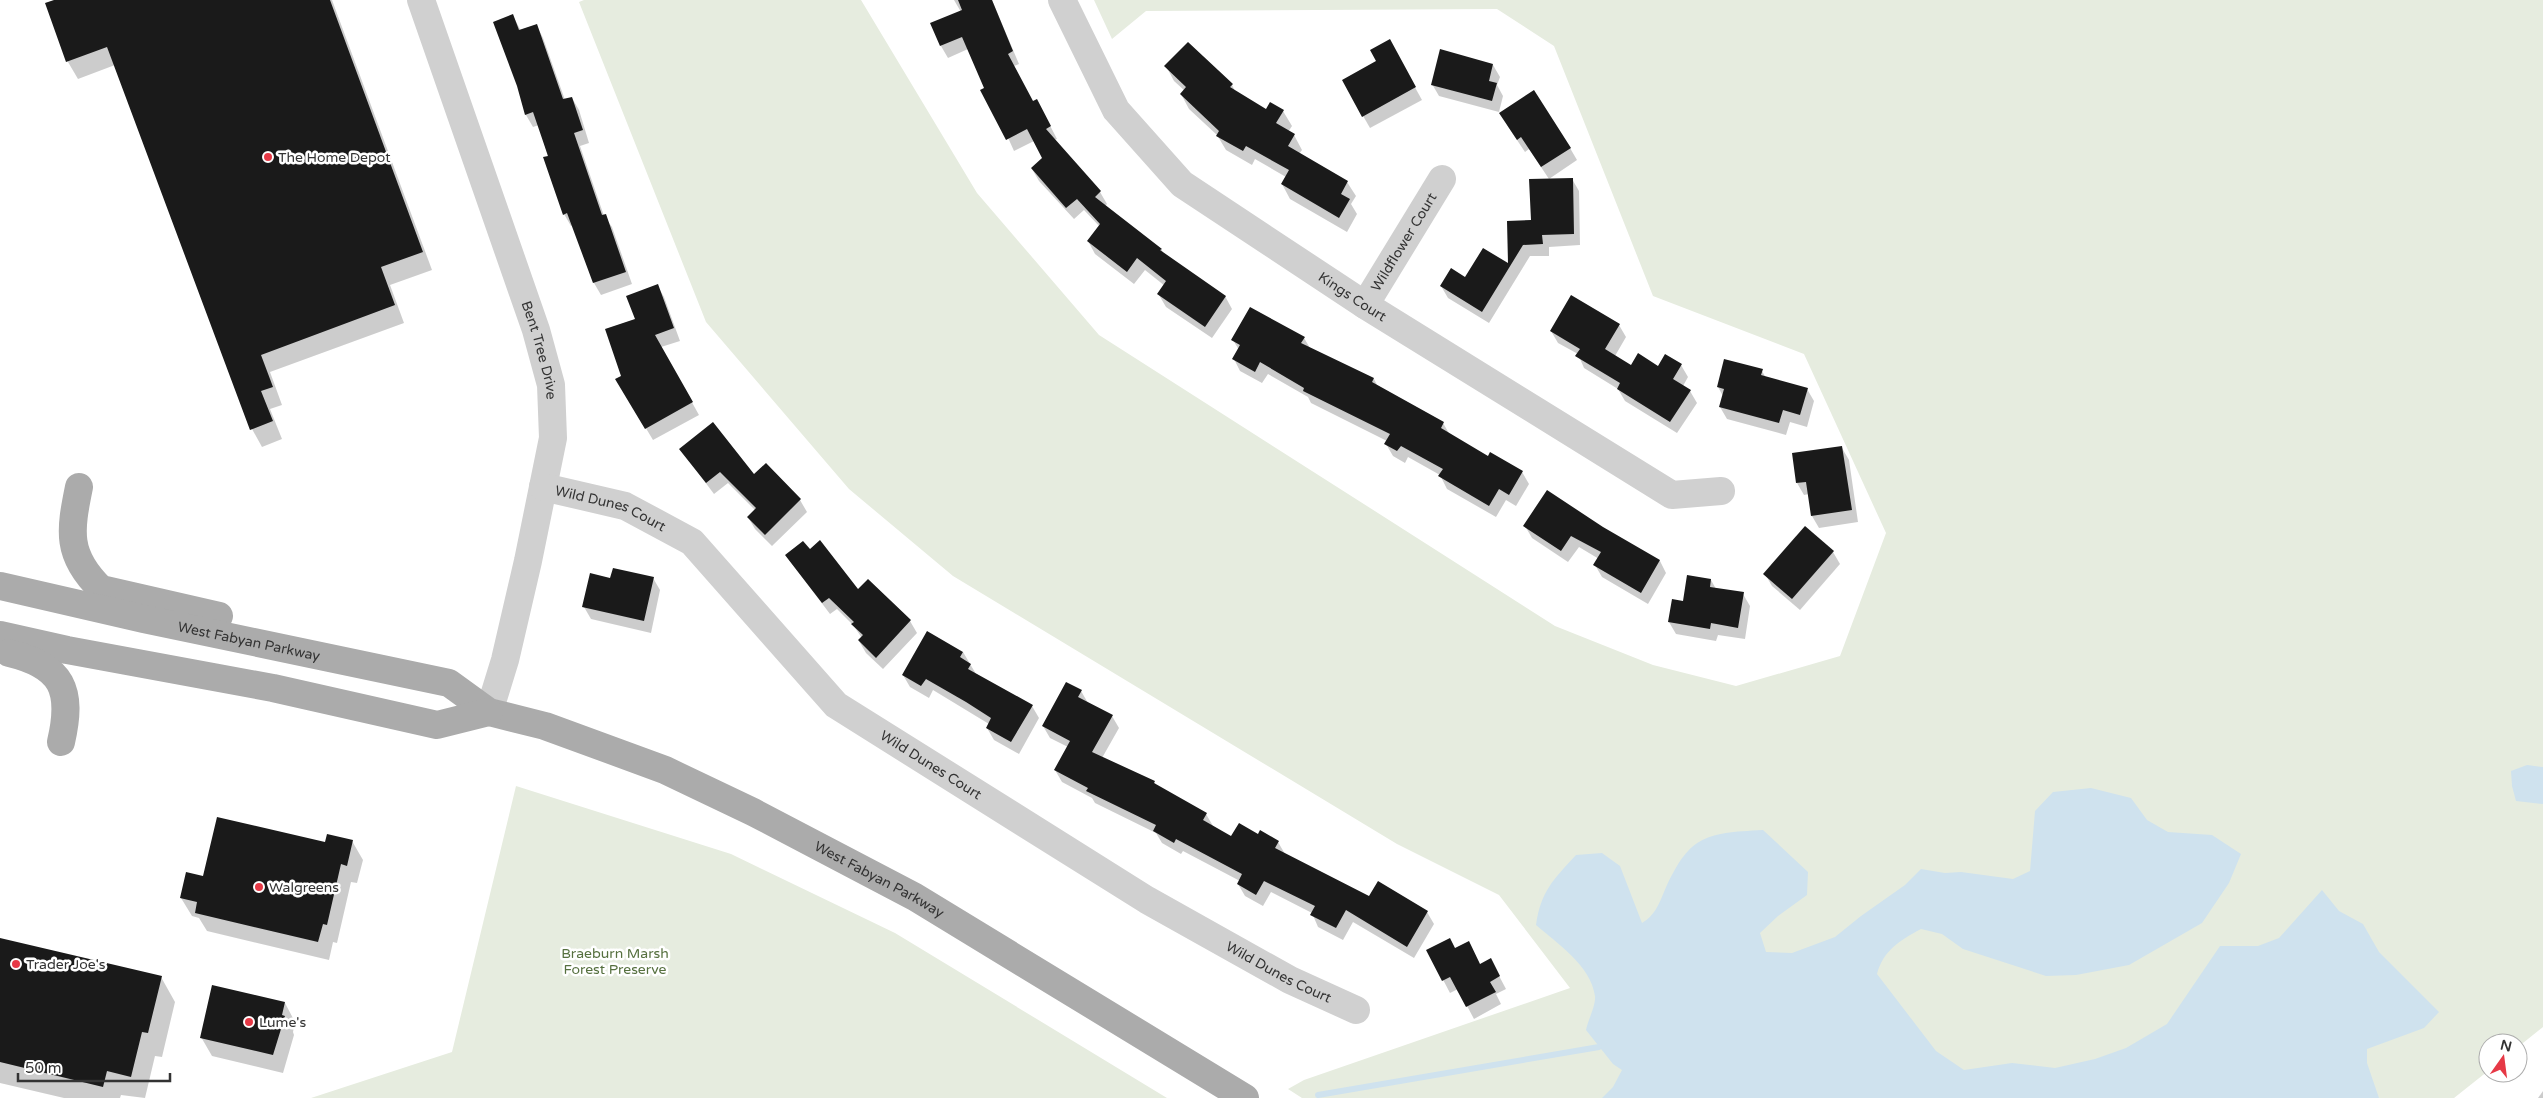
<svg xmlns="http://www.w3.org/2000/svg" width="2543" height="1098" viewBox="0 0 2543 1098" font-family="'Varela Round',sans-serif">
	<rect width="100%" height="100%" fill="#fff"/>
	<!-- green -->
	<g fill="#e6ecdf">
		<path d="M584,0H861L977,193L1099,335L1555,626L1653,665L1736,686L1840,656L1886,533L1804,354L1653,296L1554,46L1497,9L1146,11L1112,39L1094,0H2543V1027L2518,1047V1043H2488V1071L2454,1098H1302L1288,1089L1304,1080L1570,988L1499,895L1397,844L953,576L849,489L706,322L579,2Z"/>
		<path d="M516,786L731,854L895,933L1167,1098H311L452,1052Z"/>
	</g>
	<!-- water -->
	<g fill="#cfe2ee">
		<path d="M2527,765L2543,767V804L2516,801L2512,786L2511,771Z"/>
		<path d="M2091,788L2131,798L2147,820L2168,832L2212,835L2241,854L2229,883L2202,923L2129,965L2076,975L2046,976L1963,949L1942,934L1921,929C1900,940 1883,951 1877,974L1936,1051L1964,1070L2012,1063L2055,1068L2095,1059L2126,1048L2167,1024L2220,946H2258L2279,938L2322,890L2339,911L2363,924L2379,952L2439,1012L2424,1028L2367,1049V1063L2379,1098H1602L1613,1087L1622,1070L1613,1064L1586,1030C1588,1020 1596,1005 1595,996C1591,966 1557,943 1536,925C1541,891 1553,880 1576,855L1602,853L1620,866L1642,923C1655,915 1658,906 1664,892C1689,836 1703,833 1763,830L1808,872L1807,895L1778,916L1760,933L1766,952L1792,953L1835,937L1861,916L1905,885L1921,869L1945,873L1961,872L2013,879L2030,871L2035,811L2053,792Z"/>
	</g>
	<!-- shadow -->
	<g fill="#0003">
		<path d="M58,0H332L432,270L390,285L404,323L270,372L282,405L270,409L282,439L262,447L252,429L115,65L78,79L68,62L46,4Z"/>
		<path d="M954,0H992L1019,64L1014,66L1033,102L1043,112L1057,139L1054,140L1100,192L1107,204L1105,206L1161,249L1164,254L1225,296L1232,309L1212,338L1166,307L1159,295L1165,286L1145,270L1134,284L1095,254L1088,241L1100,227L1084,210L1074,219L1039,181L1032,169L1044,159L1034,141L1014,151L968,49L948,58L941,46L961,12Z"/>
		<path d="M513,16L521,31L537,26L543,38L565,100L572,98L579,110L589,143L580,146L604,216L612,227L632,284L601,295L594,283L573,225L571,226L564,214L539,125L533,127L526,115L518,85Z"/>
		<path d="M1396,53L1422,100L1370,128L1343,81Z"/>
		<path d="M1493,65L1500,77L1497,85L1503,96L1499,112L1439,96L1432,84Z"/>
		<path d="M1166,66L1232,85L1236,93L1266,110L1270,104L1283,111L1292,126L1288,132L1294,135L1302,150L1299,154L1347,182L1356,196L1351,204L1357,214L1347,232L1290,199L1282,184L1286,177L1255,159L1252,165L1226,150L1217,135L1189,109L1181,94L1185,91L1174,81Z"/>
		<path d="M1507,125L1570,148L1577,160L1549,179L1529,149L1525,152Z"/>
		<path d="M1572,179L1579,191L1580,245L1549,247V256H1530L1489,323L1448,298L1441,286L1509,265L1532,221Z"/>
		<path d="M657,285L664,297L680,341L661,347L699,415L653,440L617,380L623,376Z"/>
		<path d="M1619,325L1626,337L1615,356L1631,367H1658L1666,356L1681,365L1688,377L1683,386L1690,391L1697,403L1677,433L1625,401L1618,389L1584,368L1578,354L1558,343L1551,331Z"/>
		<path d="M1304,338L1310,348L1374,379L1378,387L1443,423L1450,435L1488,458L1522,472L1529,484L1516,506L1506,500L1496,517L1447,489L1440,475L1408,457L1405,463L1393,456L1386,444L1387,441L1311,403L1308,397L1268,374L1262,383L1240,371L1234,359L1239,350L1233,340Z"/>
		<path d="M1762,371L1766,378L1807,389L1814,401L1807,427L1790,422L1786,435L1727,419L1720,407L1723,396L1718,387Z"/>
		<path d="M1842,448L1849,460L1858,522L1819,528L1812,516L1809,494L1804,495L1797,483Z"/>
		<path d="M681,450L754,476L766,465L800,500L807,512L772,546L755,529L748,517L755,510L728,483L714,494Z"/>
		<path d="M1525,526L1602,528L1660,561L1666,573L1648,604L1602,577L1595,565L1599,559L1579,547L1568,562L1532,538Z"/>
		<path d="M809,550L858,591L868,581L910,621L917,633L883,669L866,653L859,641L862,638L853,625L837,609L830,614L786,556Z"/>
		<path d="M1833,552L1840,564L1800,610L1772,586L1765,574Z"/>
		<path d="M653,578L660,590L651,633L591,619L584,607L611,579Z"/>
		<path d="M1711,580L1716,589L1743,594L1750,606L1745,639L1718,635L1716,641L1676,634L1669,622L1684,602Z"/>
		<path d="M963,652L976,674L1032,706L1039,718L1019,754L994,740L987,728L989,724L933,690L929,698L910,687L903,675Z"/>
		<path d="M1081,691L1088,703L1112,716L1119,728L1102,758L1154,782L1157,786L1206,814L1213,826L1232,838L1259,835L1278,842L1285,854L1369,897L1378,883L1427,912L1434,924L1414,958L1353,922L1343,940L1318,927L1312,913L1271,892L1263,906L1245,896L1238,884L1240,881L1183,851L1181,854L1162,843L1156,833L1095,803L1092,798L1062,782L1055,770L1068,747L1050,738L1043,726Z"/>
		<path d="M352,841L363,860L357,883L351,882L337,943L333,942L329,960L207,931L199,918L192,916L181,898L203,877L325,844Z"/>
		<path d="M0,939L161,977L175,1002L162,1057L155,1056L145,1098L121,1095L120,1098H64L0,1083Z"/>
		<path d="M1455,949L1481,965L1497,972L1506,989L1496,994L1501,1004L1474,1019L1458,989L1450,993L1428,951Z"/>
		<path d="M285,1003L295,1022L293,1032L294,1035L283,1073L212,1056L201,1037Z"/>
		<path d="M2543,1091V1098H2538Z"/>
	</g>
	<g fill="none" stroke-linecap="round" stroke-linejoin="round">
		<!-- stream -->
		<path stroke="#cfe2ee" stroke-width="6" d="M1318,1095L1599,1047"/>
	</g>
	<!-- building -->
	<g fill="#1a1a1a">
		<path d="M54,0H330L423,252L381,267L395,305L261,355L273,387L261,391L273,421L250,430L107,47L66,62L45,3Z"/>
		<path d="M958,0H992L1013,51L1008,54L1033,101L1037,99L1051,126L1046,129L1101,191L1095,197L1162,249L1160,250L1226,296L1205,327L1157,294L1166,281L1137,258L1127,272L1087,241L1100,224L1077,199L1066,208L1031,168L1042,158L1027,129L1006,140L980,90L984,88L962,37L940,46L930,23L962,10Z"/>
		<path d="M513,14L519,30L537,24L563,99L572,97L583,130L574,133L602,215L606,214L626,272L593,283L567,213L563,215L543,157L548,156L533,112L525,115L517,86L493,22Z"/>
		<path d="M1390,39L1416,87L1362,117L1342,80L1376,61L1370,50Z"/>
		<path d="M1188,42L1233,84L1230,87L1266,109L1270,102L1284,110L1276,123L1295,134L1288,146L1348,181L1341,194L1350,199L1339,218L1281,184L1289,170L1246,146L1243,151L1216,136L1219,131L1180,94L1186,87L1164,66Z"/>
		<path d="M1440,49L1493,64L1489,81L1497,83L1492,101L1431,85Z"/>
		<path d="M1534,90L1571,148L1541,167L1521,137L1517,140L1499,113Z"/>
		<path d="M1573,178L1574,234L1542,235L1543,244L1523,245L1482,312L1440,286L1451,268L1465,277L1483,248L1508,263L1507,221L1531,220L1529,179Z"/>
		<path d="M658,284L674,328L655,335L693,402L645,429L615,379L621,376L605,329L635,319L626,296Z"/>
		<path d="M1571,295L1620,324L1605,349L1631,365L1638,353L1658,366L1665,354L1682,364L1673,379L1691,390L1670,422L1617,389L1620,383L1575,356L1580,349L1550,331Z"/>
		<path d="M1250,307L1305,337L1301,343L1374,378L1372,382L1444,422L1441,428L1488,456L1490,452L1523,471L1509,495L1499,489L1489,506L1438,476L1443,469L1401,446L1397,451L1384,444L1390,434L1303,391L1304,388L1260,362L1255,372L1232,359L1240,345L1231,340Z"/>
		<path d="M1724,359L1763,369L1761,375L1808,388L1800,415L1783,410L1779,423L1719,407L1724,389L1717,387Z"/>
		<path d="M713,422L754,474L766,463L801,499L765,535L747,517L756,508L720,472L706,483L679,449Z"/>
		<path d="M1842,446L1852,510L1811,516L1806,482L1796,483L1792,453Z"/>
		<path d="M1547,490L1603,527L1660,560L1641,593L1593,565L1601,552L1571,536L1561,551L1523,526Z"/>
		<path d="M1805,526L1834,551L1792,599L1763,574Z"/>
		<path d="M820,540L858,589L868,579L911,620L876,658L858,640L863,635L851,624L854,622L829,598L822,603L785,555L803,541L810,549Z"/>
		<path d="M613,568L654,577L644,621L582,607L590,573L610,578Z"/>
		<path d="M1687,575L1711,579L1710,587L1744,592L1738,628L1711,623L1710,629L1668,622L1672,599L1683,601Z"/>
		<path d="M927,631L963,652L960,657L971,664L968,669L1033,705L1011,742L986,728L991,718L966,702L926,679L921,686L902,675Z"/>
		<path d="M1066,682L1082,690L1078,697L1113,715L1092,752L1155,781L1154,783L1207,813L1203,820L1231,836L1239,823L1258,834L1260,830L1279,841L1275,848L1369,896L1378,881L1428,911L1407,947L1346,910L1336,928L1310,915L1315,906L1264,881L1256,895L1237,884L1242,874L1176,839L1174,843L1153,831L1156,825L1086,791L1088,788L1054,770L1070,741L1042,726Z"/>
		<path d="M217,817L325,842L327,834L353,840L347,866L341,864L327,925L323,924L318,942L195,913L197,902L180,898L186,872L203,876Z"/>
		<path d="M0,938L162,976L148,1033L142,1032L131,1077L107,1071L103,1087L0,1062Z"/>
		<path d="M1450,938L1455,948L1469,941L1480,964L1491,958L1500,976L1490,982L1496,992L1466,1007L1450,977L1442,981L1426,950Z"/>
		<path d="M212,985L285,1002L282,1015L285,1016L273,1055L200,1038Z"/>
	</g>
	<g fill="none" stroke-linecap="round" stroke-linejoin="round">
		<!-- minor -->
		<g stroke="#d0d0d0" stroke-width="28">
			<path id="s1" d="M421,0L536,330L551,385L553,438L528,561L505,660L489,712"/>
			<path id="s2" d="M1062,0L1116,110L1182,184L1365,305L1672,495L1721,491"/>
			<path id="s3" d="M1365,305L1442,179"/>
			<path id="s4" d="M543,487L625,506L692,542L836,705L1147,900L1290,980L1356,1010"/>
		</g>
		<!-- major -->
		<g stroke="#ababab" stroke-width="28">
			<path d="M79,487C70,531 66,555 101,589L219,616"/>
			<path id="s5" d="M0,586L144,619L449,683L489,712L545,726L665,770L753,812L915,897L1245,1098"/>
			<path d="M0,635L67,650L273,688L437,725L489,712"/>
			<path d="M9,653C63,666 73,690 61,742"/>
		</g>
	</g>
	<!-- markers -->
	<g fill="#e63946" stroke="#fff" stroke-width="2">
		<circle cx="268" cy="157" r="5"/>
		<circle cx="259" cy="887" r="5"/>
		<circle cx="16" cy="964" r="5"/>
		<circle cx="249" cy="1022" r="5"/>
	</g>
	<g text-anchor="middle" stroke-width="5" stroke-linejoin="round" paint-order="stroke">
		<!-- poi labels -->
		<g font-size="14" fill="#333" stroke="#fff" text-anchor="start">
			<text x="278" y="162">The Home Depot</text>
			<text x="269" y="892">Walgreens</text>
			<text x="26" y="969">Trader Joe's</text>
			<text x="259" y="1027">Lume's</text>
		</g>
		<!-- street labels -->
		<g font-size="14" fill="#333" stroke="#fff">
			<text dy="5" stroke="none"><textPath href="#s3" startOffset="74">Wildflower Court</textPath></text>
			<text dy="5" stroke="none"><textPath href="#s2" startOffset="426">Kings Court</textPath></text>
			<text dy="5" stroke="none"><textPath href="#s1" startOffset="370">Bent Tree Drive</textPath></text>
			<text dy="5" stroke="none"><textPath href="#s4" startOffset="71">Wild Dunes Court</textPath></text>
			<text dy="5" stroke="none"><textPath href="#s5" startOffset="255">West Fabyan Parkway</textPath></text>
			<text dy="5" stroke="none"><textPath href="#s4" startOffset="490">Wild Dunes Court</textPath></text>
			<text dy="5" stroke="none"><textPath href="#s5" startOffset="935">West Fabyan Parkway</textPath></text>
			<text dy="5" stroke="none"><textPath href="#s4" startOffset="895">Wild Dunes Court</textPath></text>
		</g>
		<!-- park labels -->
		<g font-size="14" fill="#56703f" stroke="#fff">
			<text x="615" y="958">Braeburn Marsh<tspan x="615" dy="16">Forest Preserve</tspan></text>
		</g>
	</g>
	<!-- north arrow -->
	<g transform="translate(2503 1058) rotate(14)"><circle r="24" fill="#ffffff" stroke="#adadad"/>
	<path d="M0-4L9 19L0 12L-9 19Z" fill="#e63946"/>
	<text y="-8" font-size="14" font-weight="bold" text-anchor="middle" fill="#333333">N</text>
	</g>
	<!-- scale -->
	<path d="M18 1073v8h152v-8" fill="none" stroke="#333333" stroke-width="2.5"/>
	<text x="25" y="1073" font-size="15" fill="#333333" stroke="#ffffff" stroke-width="4" paint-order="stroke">50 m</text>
</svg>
